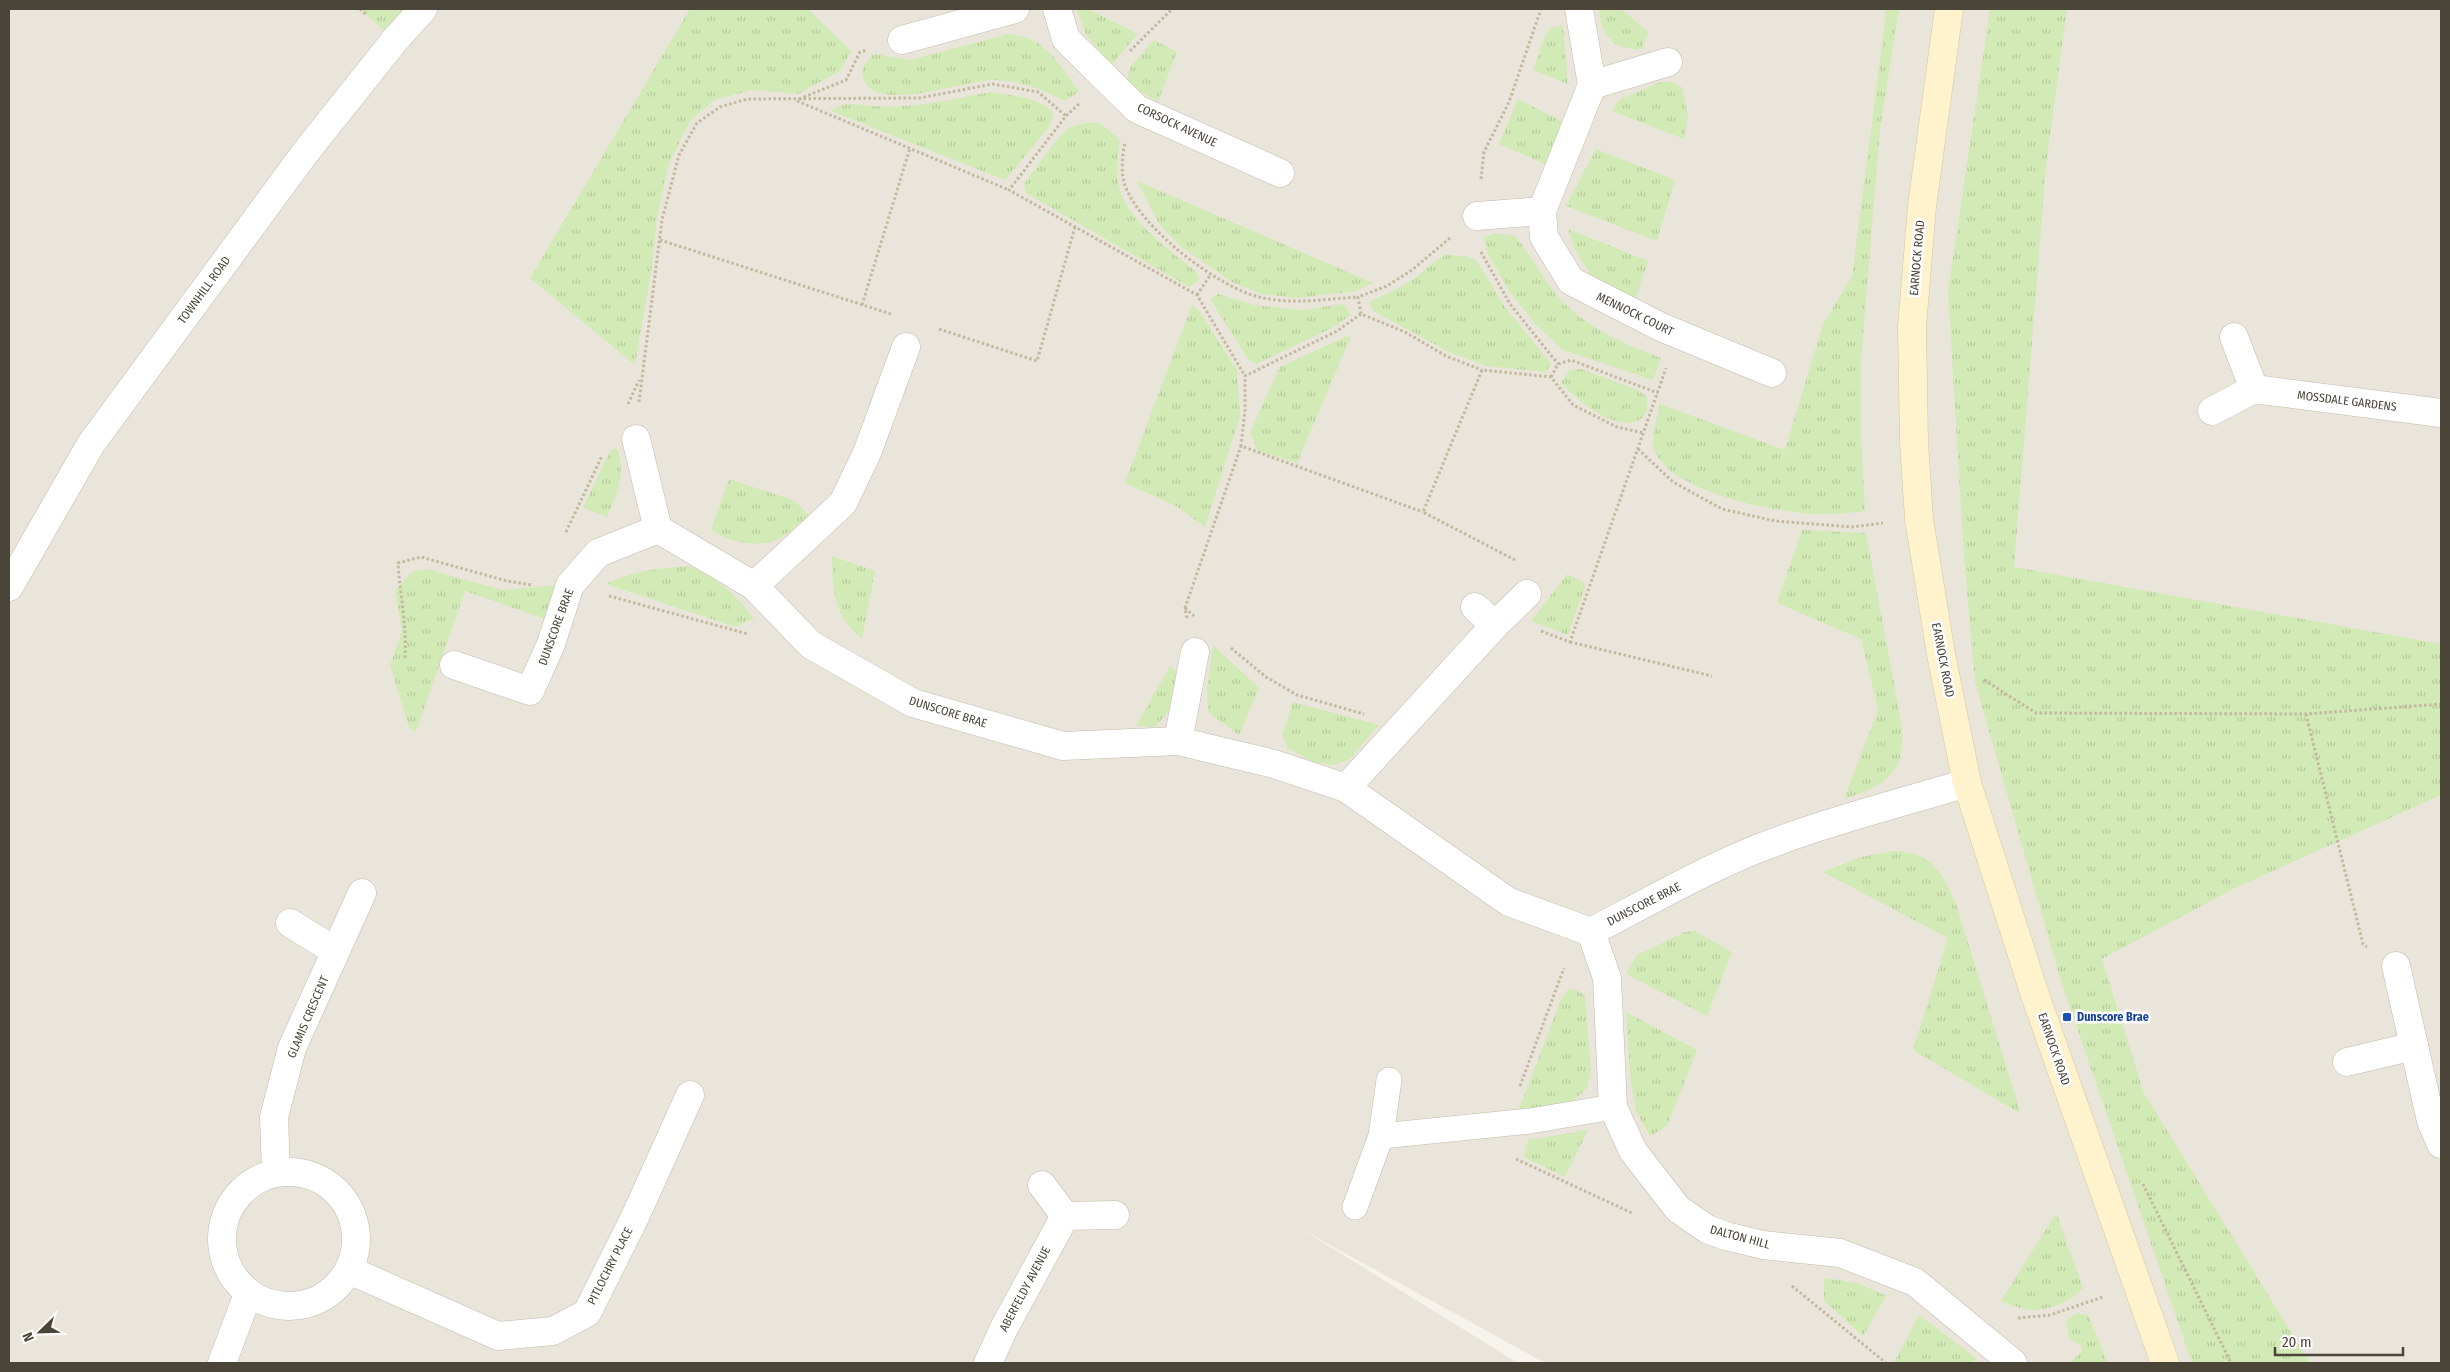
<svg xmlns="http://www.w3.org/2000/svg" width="2450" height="1372" viewBox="0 0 2450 1372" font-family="'Fira Sans Condensed',sans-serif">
	<defs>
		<pattern id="grass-tufts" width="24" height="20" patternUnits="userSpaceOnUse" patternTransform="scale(1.25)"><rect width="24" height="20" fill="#d2eab5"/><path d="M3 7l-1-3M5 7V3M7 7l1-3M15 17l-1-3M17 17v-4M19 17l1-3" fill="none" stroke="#b6ca9c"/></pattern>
	</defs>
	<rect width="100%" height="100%" fill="#f6f3ec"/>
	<!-- residential -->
	<path fill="#eae5da" d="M9,9H2441V1363H1545L1301,1229L1518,1363H9Z"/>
	<!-- grass -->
	<g fill="url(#grass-tufts)">
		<path d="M360,9H423L395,40Z"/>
		<path d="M690,9H808L851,51L840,71L798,94L752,90L714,100L690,121L669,164L658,211L651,272L635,365L530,278Z"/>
		<path d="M1077,9L1092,11L1138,34L1111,65L1085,33Z"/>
		<path d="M1599,9H1621L1648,32L1642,49C1614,51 1601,36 1599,9Z"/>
		<path d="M1884,9H1899L1880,129L1861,360V435L1865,511C1853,512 1842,514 1830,514C1789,516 1669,494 1654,449C1650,436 1658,417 1660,404L1785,450L1823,324L1852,276L1886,14Z"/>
		<path d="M1990,9H2067L2046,166L2014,567L2441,644V795L2233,889L2102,959L2144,1093L2310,1363H2192L2061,981L1975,682L1964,558L1948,291Z"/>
		<path d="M1563,26L1568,84L1533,70L1545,36L1551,28Z"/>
		<path d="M1008,34C1047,37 1057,63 1079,91L1066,101C1043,90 1019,80 993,80C966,80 877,114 864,80C859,68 867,61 874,54L911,60Z"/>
		<path d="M1154,40L1177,52L1158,102L1126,83L1131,66Z"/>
		<path d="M1660,82H1672L1682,87L1688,115L1684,139L1612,111L1619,100Z"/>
		<path d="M990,92C1012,96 1039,96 1054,114L1049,127L1005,180L831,111C846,101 854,104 871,106C912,109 950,100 990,92Z"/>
		<path d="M1518,99L1563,122L1547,165L1499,144Z"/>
		<path d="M1085,123H1100L1119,139C1119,153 1116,169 1118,182C1123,218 1170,250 1196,272L1199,280L1189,287L1026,193L1024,184L1054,143L1068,128Z"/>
		<path d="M1596,149L1675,180L1657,241L1566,206Z"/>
		<path d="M1137,181L1373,283L1356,291L1298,298L1261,294L1232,282L1180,246L1159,224Z"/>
		<path d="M1568,229L1648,261L1634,303L1592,278L1574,247Z"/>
		<path d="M1495,233L1515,236C1532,256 1544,282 1562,301C1590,330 1625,344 1661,358L1653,380L1563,350L1537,326L1509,291L1488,254L1483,238Z"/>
		<path d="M1446,255L1467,256L1477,261L1505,307L1551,364L1546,372L1486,366L1449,352L1373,311L1369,302C1386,293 1403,287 1418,276C1429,267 1432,262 1446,255Z"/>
		<path d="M1218,294L1254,305L1302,310L1344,304L1351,315L1330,329L1256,364L1248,359L1210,299Z"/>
		<path d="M1192,305L1198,309L1237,370L1240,416L1205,527L1176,506L1125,483Z"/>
		<path d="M1352,334L1297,463L1258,451L1250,432L1280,367Z"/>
		<path d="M1581,369L1638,390L1646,396C1648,404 1649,410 1643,417C1622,437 1574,400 1561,382L1570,370Z"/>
		<path d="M615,447C629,469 616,496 607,517L583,508L608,455Z"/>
		<path d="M729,479L793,500L809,515C798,524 785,538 771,542C751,547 727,541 711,530Z"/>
		<path d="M1802,530L1866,533L1901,721C1907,772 1889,785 1844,799L1878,710L1861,639L1777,603Z"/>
		<path d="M832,556L875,571L862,639C834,615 832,591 832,556Z"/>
		<path d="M688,566C715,576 737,595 754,619L735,627L606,584C632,571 659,568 688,566Z"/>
		<path d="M427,569L502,590L560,585L545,619L465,591L416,732L409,727L390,665L402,632L395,591L412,572Z"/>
		<path d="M1567,574L1586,584L1568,635L1531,621Z"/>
		<path d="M1213,645L1259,688L1239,735L1208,712L1207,687Z"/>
		<path d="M1170,666L1176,670L1173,707L1155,727L1136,726Z"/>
		<path d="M1293,702L1379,725L1349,760L1333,765L1315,763L1288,748L1282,736Z"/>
		<path d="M1894,851C1933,853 1941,871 1956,904L2021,1114L1913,1050L1948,938L1823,872L1861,857Z"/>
		<path d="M1695,931L1732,952L1707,1016L1626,974L1637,955L1685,932Z"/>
		<path d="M1576,989L1585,996L1591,1071L1587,1088L1571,1103L1547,1110L1519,1109L1560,1002L1567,990Z"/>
		<path d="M1626,1012L1697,1050L1667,1126L1650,1136L1636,1111L1630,1075Z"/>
		<path d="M1588,1130L1565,1177L1524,1157L1528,1140Z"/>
		<path d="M2056,1213L2083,1288C2071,1302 2048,1311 2029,1310C2020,1309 2010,1304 2001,1301Z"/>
		<path d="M1824,1278L1858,1283L1886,1296L1863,1336L1824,1301Z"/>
		<path d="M2076,1313L2088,1315L2108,1363H2069L2082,1352L2081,1345L2069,1339L2066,1321Z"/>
		<path d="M1919,1315L1976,1358L1973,1363L1894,1362Z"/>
	</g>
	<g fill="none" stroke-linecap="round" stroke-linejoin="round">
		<!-- lane casing -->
		<g stroke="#c2bbae" stroke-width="26">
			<g id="lane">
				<path d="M1381,1136L1530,1121L1613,1107"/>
				<path d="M1355,1207L1381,1136L1389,1080"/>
			</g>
		</g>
		<!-- street casing -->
		<g stroke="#c2bbae" stroke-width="29">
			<g id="street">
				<path d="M1057,9L1066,39L1137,109L1280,173"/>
				<path d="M1579,9L1592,85L1542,211L1544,237L1571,281L1661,327L1772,373"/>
				<path d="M902,40L1015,9"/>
				<path d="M1592,85L1668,62"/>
				<path d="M1477,216L1542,211"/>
				<path d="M2234,337L2254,389"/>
				<path d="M2212,411L2254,389L2441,413"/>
				<path d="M636,439L658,529"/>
				<path d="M754,586L843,503L867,453L906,347"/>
				<path d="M9,587L91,444L305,153L395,40L423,9"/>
				<path d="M1495,625L1527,594"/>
				<path d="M454,665L530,691L551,644L570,585L598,553L658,529L754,586L811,645L913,703L1063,746L1178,741L1274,764L1346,788L1509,902L1591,932C1646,903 1700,872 1757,849C1825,822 1897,804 1967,783"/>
				<path d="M1178,741L1195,652"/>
				<path d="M1346,788L1495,625L1475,607"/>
				<path d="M290,923L335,951"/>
				<path d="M1591,932L1607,978L1613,1107L1633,1151L1678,1209L1707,1229L1726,1236L1763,1245L1840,1253L1915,1282L2013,1363"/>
				<path d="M2396,966L2431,1121L2441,1144"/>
				<path d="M2347,1062L2414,1046"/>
				<circle cx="289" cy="1239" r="67"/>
				<path d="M276,1172L274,1117L292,1048L362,893"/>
				<path d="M1042,1185L1065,1216"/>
				<path d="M349,1270L498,1336L553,1331L587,1313L635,1217L690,1095"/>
				<path d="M222,1363L248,1294"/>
				<path d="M988,1363L1004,1328L1065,1216L1115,1215"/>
			</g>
		</g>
		<!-- secondary casing -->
		<g stroke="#d6c79b" stroke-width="29">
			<path id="secondary" d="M1949,9L1922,206L1912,327L1914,442L1919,519L1941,654L1967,783L2035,995L2165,1363"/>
		</g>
		<!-- path -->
		<g stroke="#c4b79f" stroke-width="3" stroke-dasharray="2.5 2.5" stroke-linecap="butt">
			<path d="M360,9L367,15"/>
			<path d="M1130,51L1172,9"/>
			<path d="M799,99L846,80L860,52L867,50"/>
			<path d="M797,101L1009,190"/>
			<path d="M1079,104L1066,116L1009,190L1197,295L1245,376"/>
			<path d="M1125,144C1122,153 1121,173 1124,182C1136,225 1217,287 1259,297C1292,305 1325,299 1358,297"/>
			<path d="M1481,179L1484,152L1509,102L1541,9"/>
			<path d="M1450,238L1412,270L1387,286L1358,297L1361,314L1405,332L1446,356L1482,370"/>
			<path d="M660,240L891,314"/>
			<path d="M1481,252L1510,304L1558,364"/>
			<path d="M1197,295L1211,274"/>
			<path d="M862,305L910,148"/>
			<path d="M1361,314L1337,331L1245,376V411L1241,446L1423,512"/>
			<path d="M939,329L1037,361L1075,227"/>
			<path d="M1551,377L1558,364L1571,360L1658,393"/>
			<path d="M639,402L662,220L679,155L697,123L720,107L747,99L919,98L993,84L1038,92L1066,116"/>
			<path d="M628,404L639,380"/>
			<path d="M1638,449L1673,482L1722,509L1775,521L1852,527L1883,523"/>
			<path d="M566,532L602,456"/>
			<path d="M1515,560L1423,512L1482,370L1551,377L1573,405L1617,427L1644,433"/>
			<path d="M609,596L748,634"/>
			<path d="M1185,608L1194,616"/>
			<path d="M1187,618L1185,608L1241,446"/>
			<path d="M1541,631L1570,642L1666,368"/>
			<path d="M1570,642L1712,676"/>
			<path d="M1231,648L1266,677L1297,695L1364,714"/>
			<path d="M405,658C407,626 400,595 398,563L421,557L507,581L532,585"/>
			<path d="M1984,680L2036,713L2306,714L2441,704"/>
			<path d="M2306,714L2363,944L2367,947"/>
			<path d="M1520,1086L1564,968"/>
			<path d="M1516,1159L1632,1213"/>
			<path d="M2143,1184L2231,1363"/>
			<path d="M1792,1286L1886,1363"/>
			<path d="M2018,1318L2050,1315L2103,1297"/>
		</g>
		<!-- lane -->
		<use href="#lane" stroke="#fff" stroke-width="25"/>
		<!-- street -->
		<use href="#street" stroke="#fff" stroke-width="28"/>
		<!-- secondary -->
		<use href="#secondary" stroke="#fff3cd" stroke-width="28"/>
	</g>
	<!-- markers -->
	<rect fill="#1a4fb4" stroke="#fff" stroke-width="2" x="2062" y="1012" width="10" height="10" rx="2.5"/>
	<g text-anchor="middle" stroke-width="5" stroke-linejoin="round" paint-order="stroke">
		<!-- street labels -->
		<g font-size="12" fill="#4b4439" stroke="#fff">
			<text transform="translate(1177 125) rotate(25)" y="4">CORSOCK AVENUE</text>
			<text transform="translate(1917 258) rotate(-85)" y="4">EARNOCK ROAD</text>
			<text transform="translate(204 290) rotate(-54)" y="4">TOWNHILL ROAD</text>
			<text transform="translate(1635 314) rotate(26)" y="4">MENNOCK COURT</text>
			<text transform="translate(2347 401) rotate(7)" y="4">MOSSDALE GARDENS</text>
			<text transform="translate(556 627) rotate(-70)" y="4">DUNSCORE BRAE</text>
			<text transform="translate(1943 660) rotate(79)" y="4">EARNOCK ROAD</text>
			<text transform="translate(948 712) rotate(17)" y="4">DUNSCORE BRAE</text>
			<text transform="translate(1644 904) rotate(-27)" y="4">DUNSCORE BRAE</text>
			<text transform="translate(308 1017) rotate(-67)" y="4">GLAMIS CRESCENT</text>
			<text transform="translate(2054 1049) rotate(71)" y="4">EARNOCK ROAD</text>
			<text transform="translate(1740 1237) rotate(15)" y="4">DALTON HILL</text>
			<text transform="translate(610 1266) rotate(-63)" y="4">PITLOCHRY PLACE</text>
			<text transform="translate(1025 1289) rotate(-62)" y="4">ABERFELDY AVENUE</text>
		</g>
		<!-- transit labels -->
		<g font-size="12" font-weight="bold" fill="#164399" stroke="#fff" text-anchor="start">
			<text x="2077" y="1021">Dunscore Brae</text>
		</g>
	</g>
	<!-- border -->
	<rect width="2450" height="1372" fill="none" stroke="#4b4439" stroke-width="20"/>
	<!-- north arrow -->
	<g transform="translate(40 1332) rotate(247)" stroke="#ffffff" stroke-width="4" paint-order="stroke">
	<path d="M0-4L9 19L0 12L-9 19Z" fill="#4b4439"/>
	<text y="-8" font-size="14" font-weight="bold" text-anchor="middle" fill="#4b4439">N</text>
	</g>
	<!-- scale -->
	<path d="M2275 1347v8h128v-8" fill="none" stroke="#4b4439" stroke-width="2.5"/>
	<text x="2282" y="1347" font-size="15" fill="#4b4439" stroke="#ffffff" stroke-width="4" paint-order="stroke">20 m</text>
</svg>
